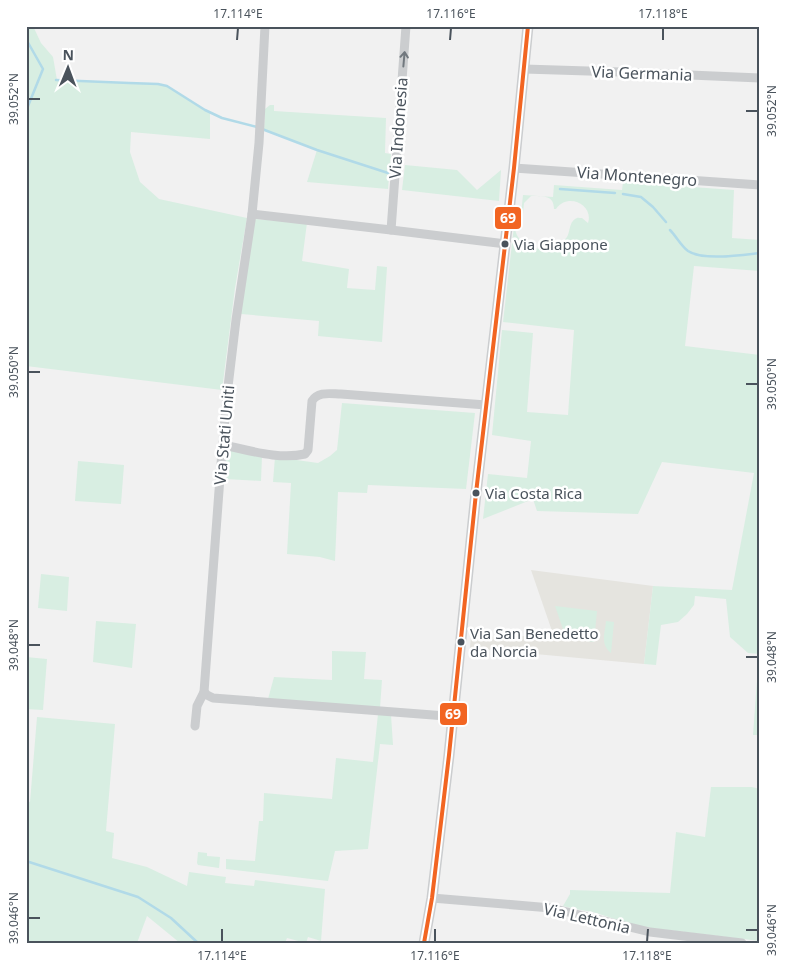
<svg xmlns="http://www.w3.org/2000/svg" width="786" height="969" viewBox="0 0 786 969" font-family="'Noto Sans',sans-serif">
	<rect width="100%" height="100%" fill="#f1f1f1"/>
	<!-- commercial -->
	<path fill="#e5e4df" d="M531,570L653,586L644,664L470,648L471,637L531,636L552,631Z"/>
	<!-- green -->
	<g fill="#d8eee2">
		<path d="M26,26H33L41,43L53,57L57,80L129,83L158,84L167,86L185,98L210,112V139L131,132L130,152L140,182L159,199L247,218L235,288L222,390L26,366Z"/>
		<path d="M270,105H274V111L386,118L385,153L391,154L388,189L307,182L317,150L264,130L265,109Z"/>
		<path d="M405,165L457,170L477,190L501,170L499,201L402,190Z"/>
		<path d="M623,182L734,190L732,238L760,240V271L694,266L685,346L760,355V654L748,653L730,637L726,599L695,596L694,605L687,614L678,622L661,625L656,665L644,664L653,586L732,590L754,473L662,462L638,514L537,511L533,499L483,519L488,474L527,478L531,441L492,435L502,330L533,333L527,412L568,415L574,330L503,322L514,226C515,229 516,234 518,237C530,253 555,253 567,237C570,232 569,223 575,219C578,217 579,218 582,218L588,223C594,205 568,192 556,209H554C554,194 542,197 531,196L524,203L523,214H521L523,195L553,197L554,185L622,190Z"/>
		<path d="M254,219L307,223L302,261L349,269L347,288L375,290L377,266L387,267L382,342L318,336L319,321L241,314L240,309Z"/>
		<path d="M342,403L475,413L466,489L368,485L367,493L338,492L335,561L320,557L287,554L291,483L273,482L275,457L318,463L330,456L337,450Z"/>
		<path d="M227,449L262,456L261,481L225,479Z"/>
		<path d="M78,461L124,465L121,504L75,501Z"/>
		<path d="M41,574L69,577L67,611L38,608Z"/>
		<path d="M555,606L597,611L594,642L563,638V629Z"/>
		<path d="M96,621L136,624L132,668L93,662Z"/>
		<path d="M606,621L614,622L611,653C600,644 605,633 606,621Z"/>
		<path d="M332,651L366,652L364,679L382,680L380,708L268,699L274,677L332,680Z"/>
		<path d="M26,657L47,659L43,710L26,709Z"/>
		<path d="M757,680H760V735H753Z"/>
		<path d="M378,714L391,715L393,745L380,744L368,849L335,851L328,881L226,869V859L255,861L259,821H263L264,793L332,799L336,758L373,762Z"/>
		<path d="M37,717L115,724L106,831L114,833L112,858L147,867L187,886L189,872L226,877L225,883L254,886L255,880L325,889L321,941L308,937L306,943L287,938L285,943H180L147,916L137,943H26V801L30,802Z"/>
		<path d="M711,787H752L760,789V941L651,928L627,923L593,912L575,909L563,906L570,894V890L670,893L676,832L705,837Z"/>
		<path d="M198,852L207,853V856L220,857L219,868L198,865L197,863Z"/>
	</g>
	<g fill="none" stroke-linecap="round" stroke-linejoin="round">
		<!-- stream -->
		<g stroke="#b1dae8" stroke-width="2.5">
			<path d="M26,39L43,69L26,111"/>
			<path d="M56,80L129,83L158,84L167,86L205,110L222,118L257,127"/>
			<path d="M262,129L317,150L388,173"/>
			<path d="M560,189L615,193"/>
			<path d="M623,194L641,197L653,207L666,222"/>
			<path d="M670,230C676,236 681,246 688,251C703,261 742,255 760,253"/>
			<path d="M26,861L138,897L171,918L198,943"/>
		</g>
		<!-- minor -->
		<g stroke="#cbcdcf" stroke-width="9">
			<path d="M524,69L620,72L760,78"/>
			<path d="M514,168L760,185"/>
			<path d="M252,214L391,230L506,244"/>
			<path d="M391,230L406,26"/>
			<path d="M223,445C249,450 278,460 305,454L308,450L312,401C318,391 331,394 341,394L486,405"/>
			<path d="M204,692L207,695L213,698L446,716L452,718"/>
			<path d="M195,726L197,706L204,692L221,464L227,395L236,320L252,214L259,143L265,26"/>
			<path d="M432,898L551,908L650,932L742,943"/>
		</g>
		<!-- tertiary -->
		<path stroke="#cbcdcf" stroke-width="11" d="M424,943L432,898L449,755L476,493L514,168L528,26"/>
		<!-- bus-1 casing -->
		<g stroke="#fff" stroke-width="8">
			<path id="bus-1" d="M424,943L432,898L449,755L476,493L514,168L528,26"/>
		</g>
		<!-- bus-1 -->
		<use href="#bus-1" stroke="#f26522" stroke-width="4"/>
	</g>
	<!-- one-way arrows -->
	<defs><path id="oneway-shaft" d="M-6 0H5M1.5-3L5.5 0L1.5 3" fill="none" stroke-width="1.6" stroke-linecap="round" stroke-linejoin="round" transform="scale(1.25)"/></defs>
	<use stroke="#71787e" href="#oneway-shaft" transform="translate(404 59) rotate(-85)"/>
	<!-- ticks -->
	<path fill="none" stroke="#4a535c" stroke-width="2" d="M237,40L238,28M450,40L451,28M663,40V28M28,99H40M746,111H758M28,372H40M746,384H758M28,645H40M746,657H758M28,918H40M746,930H758M222,942V929M435,942V929M647,942L648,929"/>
	<!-- markers -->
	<g fill="#4a535c" stroke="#fff" stroke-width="2">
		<circle cx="505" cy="244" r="4.5"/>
		<circle cx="476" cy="493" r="4.5"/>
		<circle cx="461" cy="642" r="4.5"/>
	</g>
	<g text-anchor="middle" stroke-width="5" stroke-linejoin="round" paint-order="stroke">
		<!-- bus labels -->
		<g font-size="15" fill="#4a535c" stroke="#fff" text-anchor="start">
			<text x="514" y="250">Via Giappone</text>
			<text x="485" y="499">Via Costa Rica</text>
			<text x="470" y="639">Via San Benedetto<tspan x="470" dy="18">da Norcia</tspan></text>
		</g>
		<!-- street labels -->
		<g font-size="16" fill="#4a535c" stroke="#fff">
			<text transform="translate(642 73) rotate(2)" y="6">Via Germania</text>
			<text transform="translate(398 128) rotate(-86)" y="6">Via Indonesia</text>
			<text transform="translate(637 176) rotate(4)" y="6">Via Montenegro</text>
			<text transform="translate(224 435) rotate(-85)" y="6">Via Stati Uniti</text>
			<text transform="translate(587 918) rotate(13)" y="6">Via Lettonia</text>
		</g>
	</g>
	<g stroke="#fff" stroke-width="2">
		<rect x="494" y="206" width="28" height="24" rx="5" fill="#f26522"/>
		<rect x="439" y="702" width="29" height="24" rx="5" fill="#f26522"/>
	</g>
	<g font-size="14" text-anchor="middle" font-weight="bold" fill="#fff">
		<text x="508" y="223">69</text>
		<text x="453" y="719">69</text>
	</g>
	<!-- border -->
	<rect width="786" height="969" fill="none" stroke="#ffffff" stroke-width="55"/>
	<!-- north arrow -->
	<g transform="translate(68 68) rotate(1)" stroke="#ffffff" stroke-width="4" paint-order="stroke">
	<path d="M0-4L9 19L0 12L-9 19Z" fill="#4a535c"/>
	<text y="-8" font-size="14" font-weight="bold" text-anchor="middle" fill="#4a535c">N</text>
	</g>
	<rect x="28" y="28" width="730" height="914" fill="none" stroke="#4a535c" stroke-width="2"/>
	<g font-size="12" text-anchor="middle" fill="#4a535c">
		<text x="238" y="18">17.114°E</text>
		<text x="451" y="18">17.116°E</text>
		<text x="663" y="18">17.118°E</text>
		<text transform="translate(14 99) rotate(-90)" y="4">39.052°N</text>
		<text transform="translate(772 111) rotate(-90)" y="4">39.052°N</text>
		<text transform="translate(14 372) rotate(-90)" y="4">39.050°N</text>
		<text transform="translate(772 384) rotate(-90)" y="4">39.050°N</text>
		<text transform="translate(14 645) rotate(-90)" y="4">39.048°N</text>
		<text transform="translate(772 657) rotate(-90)" y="4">39.048°N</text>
		<text transform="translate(14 918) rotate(-90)" y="4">39.046°N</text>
		<text transform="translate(772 930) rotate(-90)" y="4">39.046°N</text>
		<text x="222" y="960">17.114°E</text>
		<text x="435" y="960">17.116°E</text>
		<text x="647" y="960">17.118°E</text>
	</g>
</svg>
